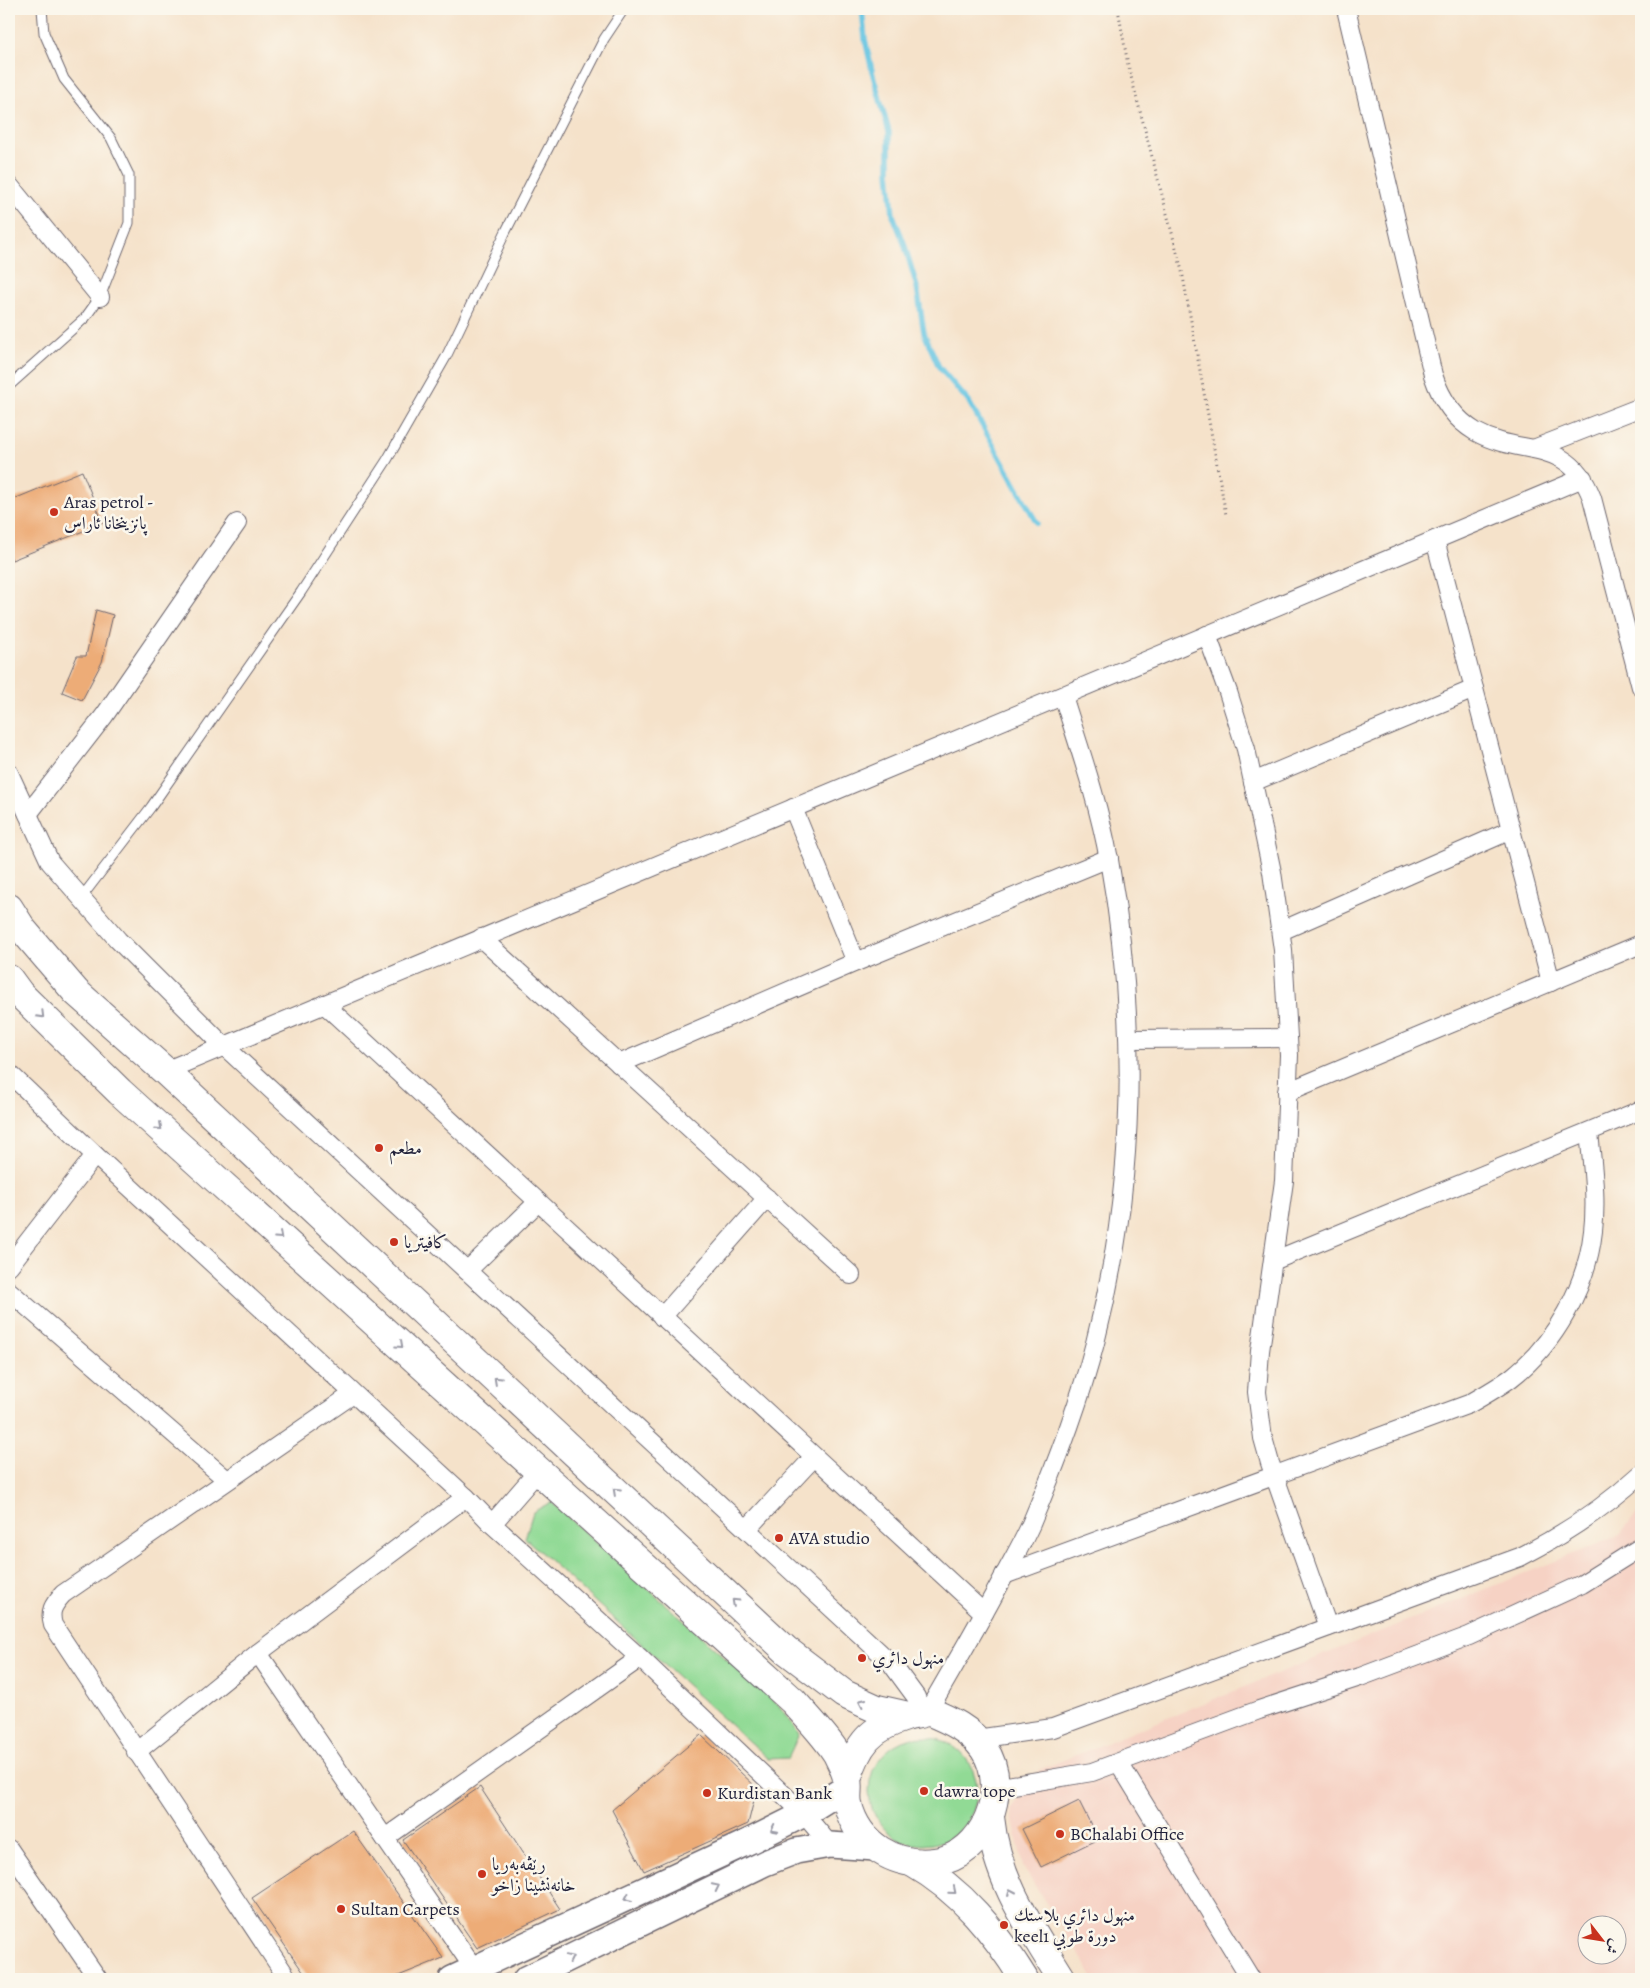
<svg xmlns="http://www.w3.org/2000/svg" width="1650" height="1988" viewBox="0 0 1650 1988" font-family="Alegreya,Amiri,serif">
	<rect width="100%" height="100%" fill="#fbf7ec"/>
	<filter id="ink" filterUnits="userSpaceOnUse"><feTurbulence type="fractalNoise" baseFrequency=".02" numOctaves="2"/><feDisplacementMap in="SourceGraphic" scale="10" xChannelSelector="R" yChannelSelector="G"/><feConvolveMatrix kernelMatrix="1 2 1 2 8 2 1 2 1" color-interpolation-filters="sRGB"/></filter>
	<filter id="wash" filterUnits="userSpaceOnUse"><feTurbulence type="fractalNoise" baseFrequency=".0096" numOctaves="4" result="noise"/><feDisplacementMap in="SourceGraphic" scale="20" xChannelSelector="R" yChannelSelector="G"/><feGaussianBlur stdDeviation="1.12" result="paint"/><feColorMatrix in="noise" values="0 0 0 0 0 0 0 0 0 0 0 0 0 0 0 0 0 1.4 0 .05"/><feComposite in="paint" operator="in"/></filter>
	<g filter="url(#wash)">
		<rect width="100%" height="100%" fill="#f5e2ca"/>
		<!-- built -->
		<path fill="#f6d2c4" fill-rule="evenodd" d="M1641,1508V1979H1095L1023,1867L1011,1810L1039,1770L1620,1535ZM1588,1926H1618V1956H1588Z"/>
		<!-- green -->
		<g fill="#91da95" stroke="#5a7e68">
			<path d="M551,1502L780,1707L799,1734L788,1758L768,1759L525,1538L533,1512Z"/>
			<circle cx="923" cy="1791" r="54"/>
		</g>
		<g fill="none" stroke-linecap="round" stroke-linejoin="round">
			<!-- stream -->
			<path stroke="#64c4e2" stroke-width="5.5" d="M862,9L865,39L873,75L889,132V172L893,215L904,243L917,287L924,333L939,367L969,402L1037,523"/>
		</g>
		<g id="blocks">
			<!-- building -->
			<g fill="#edac77">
				<path d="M82,471L103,523L12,560L9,553V501Z"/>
				<path d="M96,610L113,615L102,662L82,700L62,692L77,656H86Z"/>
				<path d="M701,1735L757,1788L748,1824L644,1871L612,1810Z"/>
				<path d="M480,1787L560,1909L477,1948L403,1840Z"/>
				<path d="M1079,1801L1098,1839L1041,1867L1022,1829Z"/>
				<path d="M353,1831L443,1958L391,1979H308L252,1898Z"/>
			</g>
		</g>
	</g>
	<g filter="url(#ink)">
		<use href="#blocks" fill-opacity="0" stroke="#6c656d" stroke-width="1"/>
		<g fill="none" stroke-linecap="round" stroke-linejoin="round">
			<!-- service casing -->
			<g stroke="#6c656d" stroke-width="11">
				<g id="service">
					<path d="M9,386L85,318L100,297L129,223V175L111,138L64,79L44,33L42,9"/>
					<path d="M81,898L151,807L301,592L387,460L446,357L505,233L604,39L624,9"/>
				</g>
			</g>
			<!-- minor casing -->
			<g stroke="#6c656d" stroke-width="20">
				<g id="minor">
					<path d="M1346,9L1433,375C1441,399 1454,419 1476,432C1522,458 1568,435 1592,498L1641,687"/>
					<path d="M9,185L100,297"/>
					<path d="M1536,448L1641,407"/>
					<path d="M1435,540L1551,982"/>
					<path d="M1207,635L1228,692L1246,749L1272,872L1283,950L1289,1055L1284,1181L1260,1351L1257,1392L1263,1438L1270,1463L1328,1627"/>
					<path d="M9,773L50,862L118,940L224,1046L891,1663L916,1697L922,1715"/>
					<path d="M1253,782L1474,689"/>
					<path d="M793,808L856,962"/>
					<path d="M28,814L104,716L237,523"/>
					<path d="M1281,931L1511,830"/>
					<path d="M481,938L851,1275"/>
					<path d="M324,1004L984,1613"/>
					<path d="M1129,1039L1288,1038"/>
					<path d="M619,1064L856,962L1109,858"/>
					<path d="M165,1071L1583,478"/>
					<path d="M9,1073L95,1155L466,1497L492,1524L640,1658L804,1814L830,1845"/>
					<path d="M1287,1092L1641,944"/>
					<path d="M1273,1261L1641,1110"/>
					<path d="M9,1266L95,1155"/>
					<path d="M467,1271L538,1202"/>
					<path d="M9,1291L227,1480"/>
					<path d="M662,1317L767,1198"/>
					<path d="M492,1524L539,1470"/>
					<path d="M747,1529L814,1457"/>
					<path d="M1004,1575L1469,1404C1483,1396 1497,1388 1511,1378C1555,1344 1587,1286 1593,1231C1597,1198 1592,1164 1589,1132"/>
					<path d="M258,1653L475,1970"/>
					<path d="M928,1711C954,1666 980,1622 1004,1576C1013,1559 1023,1542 1031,1524C1056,1465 1079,1405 1095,1343C1136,1184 1138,1021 1109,860C1099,804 1080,750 1063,696"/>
					<path d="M976,1739L1053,1728L1520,1557C1565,1534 1604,1508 1641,1474"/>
					<path d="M136,1752L258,1653L466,1497"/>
					<path d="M1119,1763L1251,1979"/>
					<path d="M995,1788L1092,1772L1259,1710L1360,1677L1469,1636L1582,1584L1641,1547"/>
					<path d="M385,1838L640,1658"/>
					<path d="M9,1849L98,1979"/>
					<path d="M288,1979L53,1625C49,1611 53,1605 63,1594L353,1394"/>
				</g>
			</g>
			<!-- secondary casing -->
			<g stroke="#6c656d" stroke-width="28">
				<g id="secondary">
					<path d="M452,1979L750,1841L804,1814L847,1787"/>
					<path d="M526,1979L765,1863L796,1851L830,1845L876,1848"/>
				</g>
			</g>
			<!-- primary casing -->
			<g stroke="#6c656d" stroke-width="30">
				<g id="primary">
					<path d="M9,908L23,930L76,992L165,1071L786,1650L844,1694L877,1709L908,1716"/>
					<path d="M9,979L20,994L120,1092L793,1701C808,1718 825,1735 837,1754C840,1761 846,1771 847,1779C849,1787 846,1796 848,1805C858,1845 895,1867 935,1862C985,1856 1011,1789 984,1749C970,1729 950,1720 928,1711C921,1715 913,1714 906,1717C870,1728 858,1744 847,1779"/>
					<path d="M990,1817C996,1879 1030,1927 1062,1979"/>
					<path d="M913,1863C962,1891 995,1932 1024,1979"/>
				</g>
			</g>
			<!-- path -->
			<path stroke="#6c656d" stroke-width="3" stroke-dasharray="1 4" stroke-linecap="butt" d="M1118,9L1128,65L1182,271L1226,515"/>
			<!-- service -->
			<use href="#service" stroke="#fff" stroke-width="9"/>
			<!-- minor -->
			<use href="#minor" stroke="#fff" stroke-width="18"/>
			<!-- secondary -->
			<use href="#secondary" stroke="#fff" stroke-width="25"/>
			<!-- primary -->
			<use href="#primary" stroke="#fff" stroke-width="28"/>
		</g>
		<!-- one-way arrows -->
		<defs><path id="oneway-chevron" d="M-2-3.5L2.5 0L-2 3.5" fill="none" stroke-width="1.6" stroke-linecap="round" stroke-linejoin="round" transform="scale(1.25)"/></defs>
		<g stroke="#9c9ca7">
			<use href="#oneway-chevron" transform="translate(41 1015) rotate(45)"/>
			<use href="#oneway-chevron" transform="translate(159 1127) rotate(42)"/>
			<use href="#oneway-chevron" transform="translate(279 1236) rotate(42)"/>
			<use href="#oneway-chevron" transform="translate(400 1345) rotate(42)"/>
			<use href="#oneway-chevron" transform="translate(497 1380) rotate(-137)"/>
			<use href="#oneway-chevron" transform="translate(616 1491) rotate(-137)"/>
			<use href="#oneway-chevron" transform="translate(735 1602) rotate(-137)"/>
			<use href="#oneway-chevron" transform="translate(862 1702) rotate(-155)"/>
			<use href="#oneway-chevron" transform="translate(774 1829) rotate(153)"/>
			<use href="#oneway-chevron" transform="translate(716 1887) rotate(-26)"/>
			<use href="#oneway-chevron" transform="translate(953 1891) rotate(40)"/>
			<use href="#oneway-chevron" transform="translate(1011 1892) rotate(-114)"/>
			<use href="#oneway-chevron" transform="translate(628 1898) rotate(155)"/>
			<use href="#oneway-chevron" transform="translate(570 1958) rotate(-26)"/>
		</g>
	</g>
	<!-- markers -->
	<g fill="#c8321e" stroke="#fbf7ec" stroke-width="2">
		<circle cx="54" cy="512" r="5"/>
		<circle cx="379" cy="1148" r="5"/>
		<circle cx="394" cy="1242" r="5"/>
		<circle cx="779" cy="1538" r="5"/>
		<circle cx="862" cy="1658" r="5"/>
		<circle cx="924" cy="1791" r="5"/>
		<circle cx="707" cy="1793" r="5"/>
		<circle cx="1060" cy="1834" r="5"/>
		<circle cx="482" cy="1874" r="5"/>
		<circle cx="341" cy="1909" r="5"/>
		<circle cx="1004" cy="1925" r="5"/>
	</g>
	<g text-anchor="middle" stroke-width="5" stroke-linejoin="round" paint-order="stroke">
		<!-- poi labels -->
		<g font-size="18" fill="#22223b" stroke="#fbf7ec" text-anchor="start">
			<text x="64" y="508">Aras petrol -<tspan x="64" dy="21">پانزینخانا ئاراس</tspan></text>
			<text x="389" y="1154">مطعم</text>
			<text x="404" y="1248">كافيتريا</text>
			<text x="789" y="1544">AVA studio</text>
			<text x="872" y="1664">منهول دائري</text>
			<text x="934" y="1797">dawra tope</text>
			<text x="717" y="1799">Kurdistan Bank</text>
			<text x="1070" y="1840">BChalabi Office</text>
			<text x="492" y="1870">رێڤه‌به‌ريا<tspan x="492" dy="21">خانه‌نشينا زاخو</tspan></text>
			<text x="351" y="1915">Sultan Carpets</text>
			<text x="1014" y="1921">منهول دائري بلاستك<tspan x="1014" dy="21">keel1 دورة طوبي</tspan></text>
		</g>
	</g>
	<!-- margin -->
	<rect width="1650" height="1988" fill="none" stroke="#fbf7ec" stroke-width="30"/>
	<!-- north arrow -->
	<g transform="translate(1602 1940) rotate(121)"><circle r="24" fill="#fbf7ec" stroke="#a4a2a5"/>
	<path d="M0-4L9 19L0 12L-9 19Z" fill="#c8321e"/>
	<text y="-8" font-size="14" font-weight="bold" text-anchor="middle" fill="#22223b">ش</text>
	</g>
</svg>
